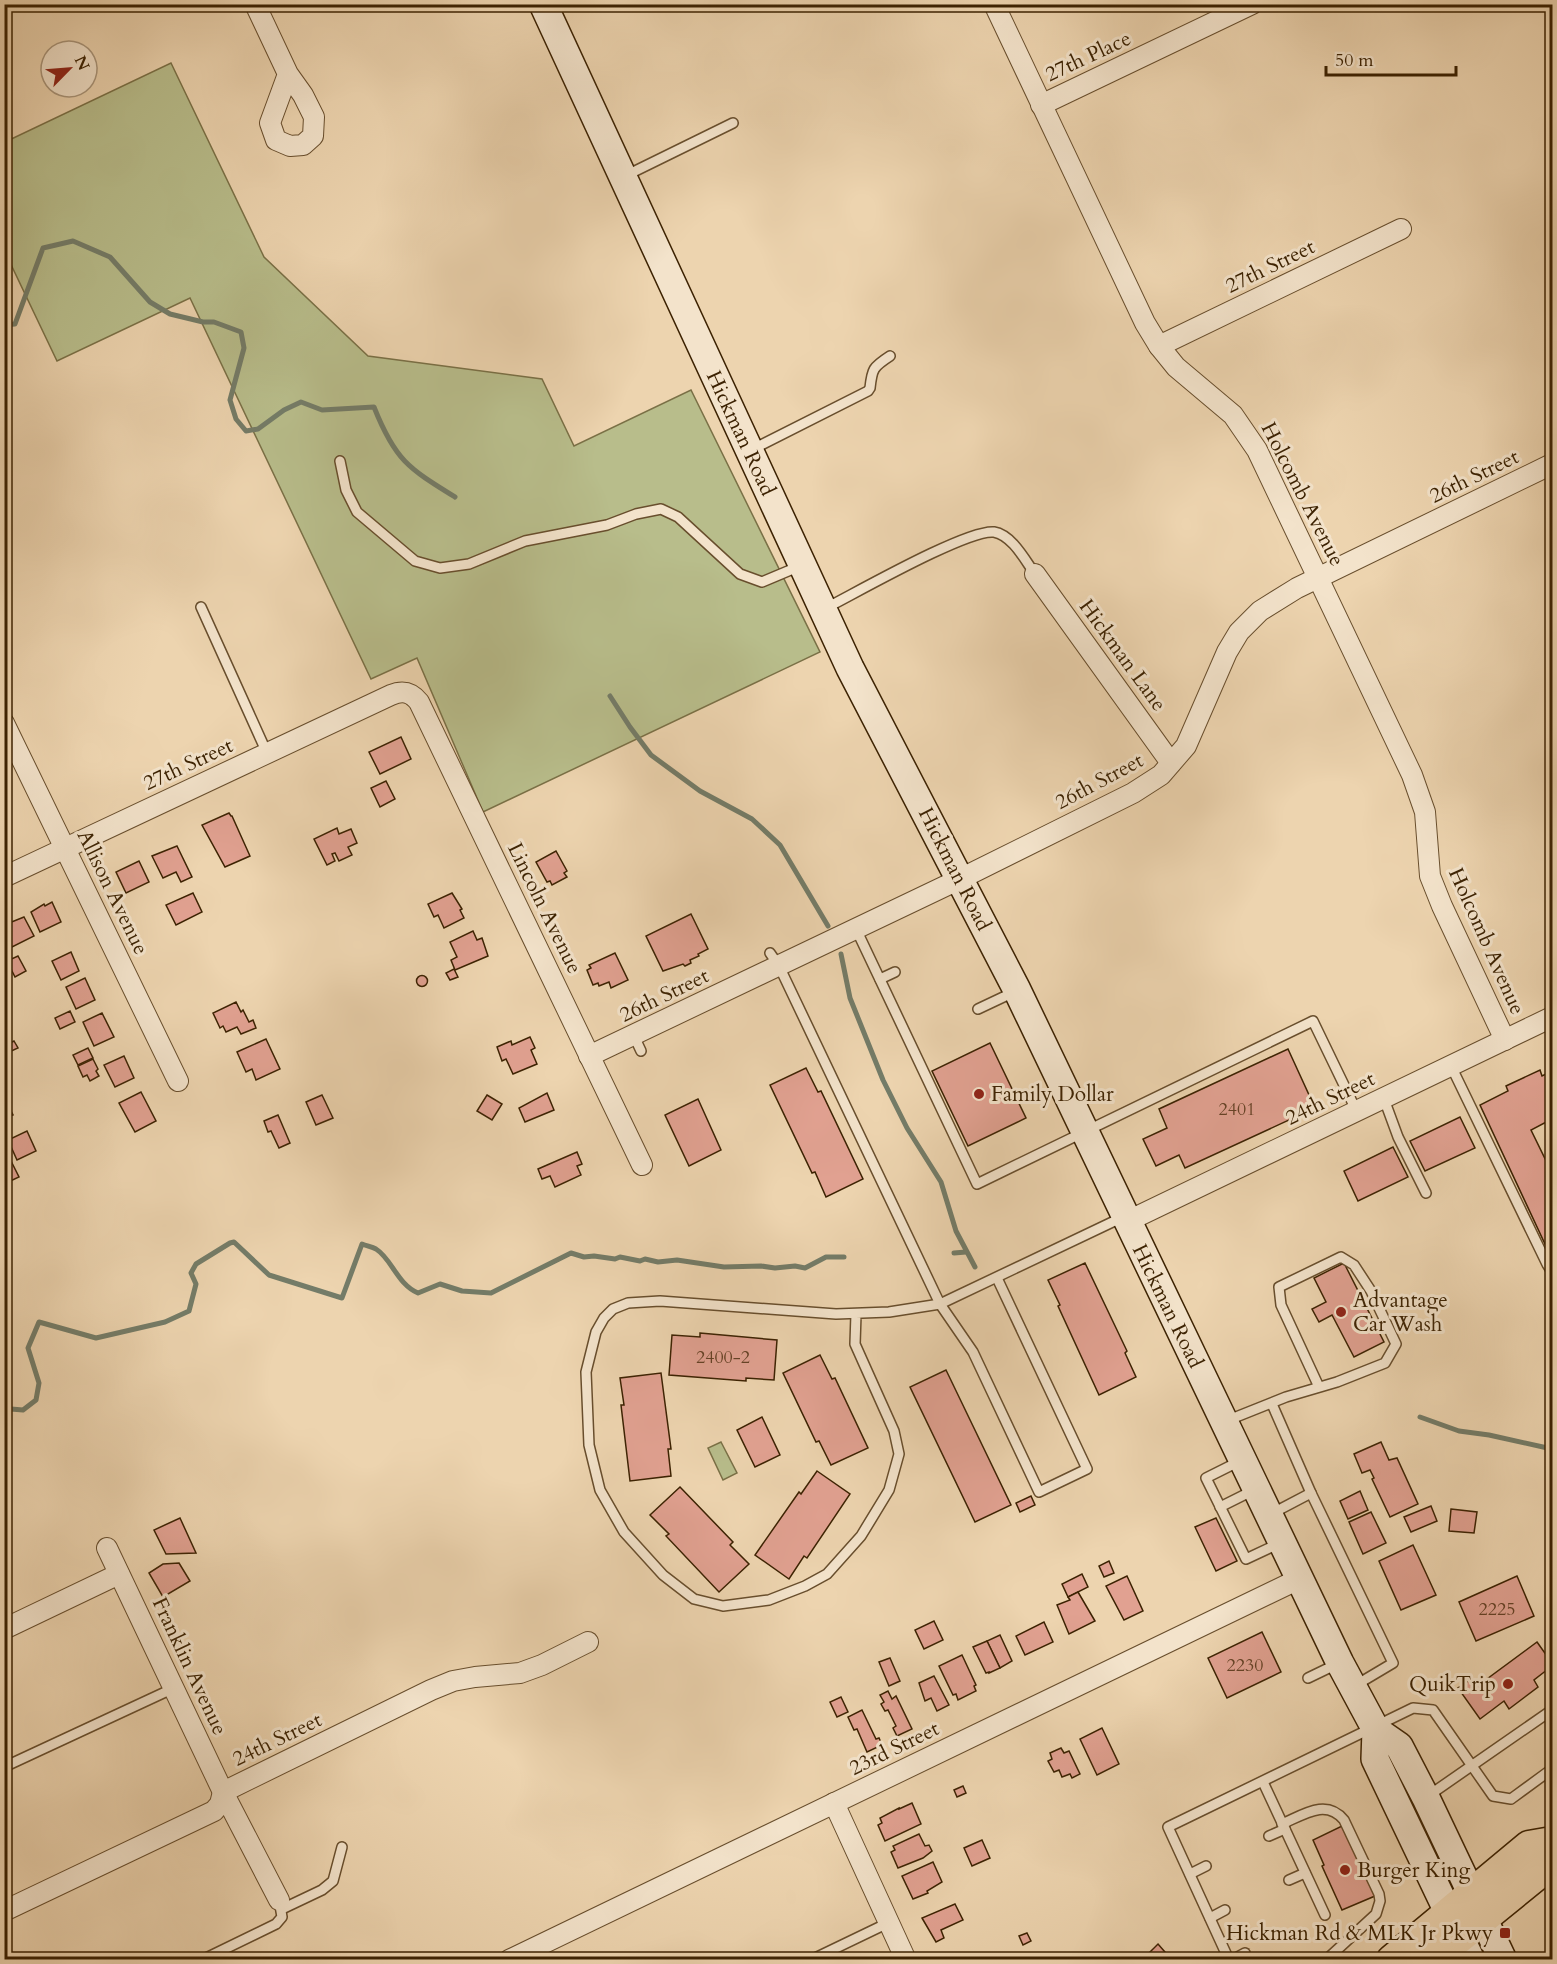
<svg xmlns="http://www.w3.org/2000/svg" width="1557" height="1964" viewBox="0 0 1557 1964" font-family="Cardo,serif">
	<rect width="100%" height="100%" fill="#edd4af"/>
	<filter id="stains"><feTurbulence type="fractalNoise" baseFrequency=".00333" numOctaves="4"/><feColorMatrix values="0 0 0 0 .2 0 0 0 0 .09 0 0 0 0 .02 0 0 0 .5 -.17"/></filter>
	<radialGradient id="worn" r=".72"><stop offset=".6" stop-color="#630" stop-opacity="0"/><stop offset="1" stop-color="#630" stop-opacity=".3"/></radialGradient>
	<!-- green -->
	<g fill="#b8bd8b" stroke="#7a7046" stroke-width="1.5">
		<path d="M171,63L264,257L368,356L542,379L574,446L691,390L820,652L483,812L417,658L371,679L190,298L57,361L5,252V142Z"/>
		<path d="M721,1442L737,1473L723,1480L708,1448Z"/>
	</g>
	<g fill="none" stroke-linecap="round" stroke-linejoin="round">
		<!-- stream -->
		<g stroke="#747c68" stroke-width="5">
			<path d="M4,325L15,324L43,248L73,241L110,257L150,302L170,314L203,322H214L241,332L244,348L230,400L236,419L246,431L258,429L284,410L301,402L322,410L374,407C395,460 408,468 455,497"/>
			<path d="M610,696L630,727L651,755L700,791L752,819L780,845L828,926"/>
			<path d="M841,954L850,998L883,1080L907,1128L941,1182L956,1231L975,1267"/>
			<path d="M954,1253L966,1252"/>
			<path d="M4,1413L11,1409L23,1410L36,1400L39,1383L28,1348L39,1322L96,1338L165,1322L189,1311L196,1284L191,1273L196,1264L230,1243L234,1242L269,1275L342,1298L362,1244C367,1246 372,1247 376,1249C392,1259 397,1284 418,1293L440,1284L462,1291L491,1293L571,1253L584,1257L594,1256L615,1259L620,1257L640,1261L645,1259L658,1262L677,1260L724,1267L761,1266L775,1268L795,1266L805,1268L826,1257H844"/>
			<path d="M1420,1417L1459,1431L1489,1435L1552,1449"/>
		</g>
	</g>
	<!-- building -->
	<g fill="#e1a191" stroke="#3c2202" stroke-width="1.5">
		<path d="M401,737L411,759L380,774L369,752Z"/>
		<path d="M386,781L395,799L380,807L371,788Z"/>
		<path d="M229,813L231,816H232L250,856L225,867L202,825Z"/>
		<path d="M337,828L339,834L351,829L357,843L348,847L352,855L339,861L335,853L332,854L335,861L327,865L314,839Z"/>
		<path d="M177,846L192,877L181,882L176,872L163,878L152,856Z"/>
		<path d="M556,851L567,871L564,873L567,877L552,885L550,881L547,882L536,862Z"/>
		<path d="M139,861L149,882L126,893L116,872Z"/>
		<path d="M193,893L202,912L176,925L166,905Z"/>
		<path d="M452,893L462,909L460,910L464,918L444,928L438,915L434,917L428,904Z"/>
		<path d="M52,902L61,922L40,932L31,912L44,904L45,906Z"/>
		<path d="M691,914L708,949L698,954L699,956L690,960L691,963L685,966L683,964L663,971L646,936Z"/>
		<path d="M24,917L34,936L12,947L4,930V925Z"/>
		<path d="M473,931L477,940L482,938L488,956L455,970L451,960L457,957L450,942Z"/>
		<path d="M71,952L79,971L61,980L52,961Z"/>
		<path d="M615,953L628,980L611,988L609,982L599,986L598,983L593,985L587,970L591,968L589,965Z"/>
		<path d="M18,956L26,971L15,977L7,961Z"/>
		<path d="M454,969L458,977L450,980L446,973Z"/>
		<circle cx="422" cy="981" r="5.5"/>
		<path d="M85,978L95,1000L76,1009L66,987Z"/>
		<path d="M236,1002L241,1012L243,1010L249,1022L253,1020L256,1028L241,1034L237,1027L226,1032L223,1026L220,1028L213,1013Z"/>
		<path d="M70,1011L75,1022L60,1029L55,1018Z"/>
		<path d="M102,1013L114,1037L94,1046L83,1022Z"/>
		<path d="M530,1037L535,1048L531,1050L537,1064L513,1074L506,1059L502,1061L497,1047L511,1041L512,1045Z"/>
		<path d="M266,1039L280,1069L256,1080L252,1069L246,1072L237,1052Z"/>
		<path d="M14,1041L18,1048L5,1054L4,1046Z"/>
		<path d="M990,1043L1026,1118L968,1146L932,1071Z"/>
		<path d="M88,1048L93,1058L78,1065L73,1055Z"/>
		<path d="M1288,1049L1315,1108L1185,1168L1179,1155L1156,1166L1143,1139L1167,1128L1159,1109Z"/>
		<path d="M124,1056L134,1078L115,1087L104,1065Z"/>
		<path d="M93,1059L98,1069L96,1071L99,1076L90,1081L87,1075L83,1077L78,1066Z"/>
		<path d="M806,1068L818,1092L821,1091L863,1179L826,1197L815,1172L812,1173L770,1085Z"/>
		<path d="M1540,1070L1542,1076L1552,1071V1119L1531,1130L1552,1173V1259L1480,1105L1508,1091L1506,1086Z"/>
		<path d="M141,1092L156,1121L135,1132L119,1103Z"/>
		<path d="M547,1093L554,1110L525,1122L519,1108Z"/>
		<path d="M322,1095L333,1118L316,1125L306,1102Z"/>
		<path d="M487,1095L502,1104L492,1120L477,1111Z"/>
		<path d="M698,1099L721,1150L689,1166L665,1115Z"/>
		<path d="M7,1103L13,1115L4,1119V1104Z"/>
		<path d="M278,1115L290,1143L279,1148L271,1131L268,1132L264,1121Z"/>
		<path d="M1460,1117L1475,1148L1425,1171L1410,1141Z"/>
		<path d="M27,1131L36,1151L17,1160L8,1140Z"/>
		<path d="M1393,1147L1408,1177L1358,1201L1344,1171Z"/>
		<path d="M577,1152L582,1164L577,1166L581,1175L555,1187L550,1176L542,1179L538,1169Z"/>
		<path d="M8,1155L19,1177L4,1184V1156Z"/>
		<path d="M1085,1263L1127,1351L1125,1353L1136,1377L1099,1395L1058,1306L1060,1305L1048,1280Z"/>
		<path d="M1344,1263L1384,1342L1354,1357L1332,1315L1319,1322L1312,1309L1326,1302L1314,1278Z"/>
		<path d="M700,1333L777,1340L774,1380L746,1378V1381L669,1375L672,1335L700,1337Z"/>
		<path d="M820,1355L832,1379L835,1378L868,1448L831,1465L819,1441L816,1442L783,1373Z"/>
		<path d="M946,1370L1011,1505L975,1522L910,1387Z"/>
		<path d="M661,1373L671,1449H668L671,1476L630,1481L621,1405H624L620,1378Z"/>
		<path d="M762,1417L780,1455L755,1467L737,1430Z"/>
		<path d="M1381,1442L1389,1460L1397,1458L1418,1504L1390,1517L1372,1479L1374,1478L1370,1470L1362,1473L1354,1454Z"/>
		<path d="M817,1471L850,1494L807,1558L804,1556L789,1579L755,1555L799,1492L801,1494Z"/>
		<path d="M680,1487L733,1542L730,1545L749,1564L719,1592L666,1536L669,1534L650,1515Z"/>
		<path d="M1360,1491L1368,1510L1348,1519L1340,1501Z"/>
		<path d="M1031,1496L1035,1505L1020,1512L1016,1503Z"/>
		<path d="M1431,1506L1437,1521L1411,1532L1404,1517Z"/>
		<path d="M1451,1509L1477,1512L1474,1533L1449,1531Z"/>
		<path d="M1371,1512L1386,1543L1363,1554L1349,1522Z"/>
		<path d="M180,1518L196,1553L166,1554L154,1530Z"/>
		<path d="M1216,1518L1237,1561L1216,1571L1195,1527Z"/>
		<path d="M1413,1545L1436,1595L1401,1610L1379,1561Z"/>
		<path d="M1109,1561L1114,1573L1104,1577L1099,1566Z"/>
		<path d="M179,1563L190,1581L163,1597L149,1573L163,1564Z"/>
		<path d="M1082,1574L1088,1587L1068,1597L1062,1584Z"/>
		<path d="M1127,1576L1143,1611L1124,1620L1106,1586Z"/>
		<path d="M1517,1576L1534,1616L1476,1641L1459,1602Z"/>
		<path d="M1078,1592L1095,1621L1069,1634L1057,1605L1070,1600L1068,1597Z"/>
		<path d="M934,1621L943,1640L924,1649L915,1630Z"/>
		<path d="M1044,1622L1053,1642L1025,1655L1016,1636Z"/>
		<path d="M1262,1632L1281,1672L1227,1698L1208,1658Z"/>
		<path d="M1000,1635L1012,1661L1000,1668L987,1641Z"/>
		<path d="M987,1641L1000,1668L989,1673V1672L986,1673L973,1647Z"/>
		<path d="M1537,1642L1552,1663V1666L1534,1680L1538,1687L1509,1709L1504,1701L1480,1719L1458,1688L1470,1680L1476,1687Z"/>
		<path d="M962,1655L976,1685L974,1686L976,1691L958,1700L956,1694L953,1695L939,1666Z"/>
		<path d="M890,1658L900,1681L889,1686L879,1662Z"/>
		<path d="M934,1676L949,1705L937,1711L931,1698L925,1701L919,1683Z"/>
		<path d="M888,1691L892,1699L896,1696L912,1729L897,1736L893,1728L896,1726L888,1710L885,1711L881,1704L884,1702L880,1695Z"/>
		<path d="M841,1697L848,1712L837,1717L830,1702Z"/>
		<path d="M862,1710L876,1739L879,1738L882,1745L867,1752L857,1729L854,1730L848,1717Z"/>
		<path d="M1102,1728L1119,1764L1097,1775L1080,1739Z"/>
		<path d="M1061,1748L1064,1753L1069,1751L1080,1774L1072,1778L1070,1774L1062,1777L1059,1770L1054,1772L1048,1761L1052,1759L1050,1753Z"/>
		<path d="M963,1786L966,1793L957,1797L954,1790Z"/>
		<path d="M912,1803L921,1824L885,1841L878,1825L882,1823L880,1818L899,1808V1809Z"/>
		<path d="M1342,1826L1353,1850L1356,1849L1375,1896L1342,1910L1322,1866L1324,1865L1313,1840Z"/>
		<path d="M919,1834L925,1846L929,1845L932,1851L923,1858L898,1868L891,1852L895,1850L893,1846Z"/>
		<path d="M982,1840L990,1858L972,1866L964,1848Z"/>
		<path d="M933,1862L942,1882L927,1891L928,1893L913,1899L902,1876Z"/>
		<path d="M955,1904L963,1920L941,1930L944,1938L936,1942L922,1918Z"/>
		<path d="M1027,1933L1031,1941L1023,1945L1019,1936Z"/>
		<path d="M1158,1944L1172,1960H1142Z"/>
	</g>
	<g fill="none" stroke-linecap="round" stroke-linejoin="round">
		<!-- lane casing -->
		<g stroke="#684e2d" stroke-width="12">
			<g id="lane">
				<path d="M625,176L733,123"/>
				<path d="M751,450L868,391L870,388C872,369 873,367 890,356"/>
				<path d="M340,461L346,490L357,512L415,561L440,568L469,564L525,541L607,525L636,514L661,509L678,517L740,574L762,582L800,566"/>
				<path d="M201,607L267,753"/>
				<path d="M824,609C854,594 967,529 994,532C1012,535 1025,560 1035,574"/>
				<path d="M856,929L977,1184L1313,1021L1357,1112"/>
				<path d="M770,953L779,966L940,1304L973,1352L1039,1492L1087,1469L997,1278"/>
				<path d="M880,979L895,972"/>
				<path d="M978,1009L1014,992"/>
				<path d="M634,1036L641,1051"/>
				<path d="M1451,1066L1547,1264L1552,1272"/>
				<path d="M1384,1099L1398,1137L1426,1193"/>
				<path d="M856,1314L855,1344L894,1431L899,1454L889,1490L861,1536L827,1574L805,1586L769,1600L723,1606L694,1599L663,1575L624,1532L600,1490L589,1445L586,1372L596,1332L604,1318L613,1309L628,1303L660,1301L836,1314L889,1312L940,1304L1123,1217"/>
				<path d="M1272,1404L1311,1493"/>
				<path d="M1226,1421L1286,1397L1337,1382L1385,1363L1396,1344L1371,1291L1354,1265L1341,1257L1279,1287L1281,1305L1319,1387"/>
				<path d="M1240,1461L1206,1478L1246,1559L1280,1543"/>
				<path d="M1220,1507L1254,1490"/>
				<path d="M1271,1514L1311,1493L1393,1663L1356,1685"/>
				<path d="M1308,1678L1337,1664"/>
				<path d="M4,1767L174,1688"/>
				<path d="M1263,1782L1325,1915"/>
				<path d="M1428,1796L1552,1710"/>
				<path d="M1282,1824C1303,1815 1326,1798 1344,1820L1379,1894L1380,1901L1376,1914L1326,1960"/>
				<path d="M1269,1836L1285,1829"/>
				<path d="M1190,1874L1206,1866"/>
				<path d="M1289,1880L1305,1873"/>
				<path d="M282,1909L322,1890L333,1881L342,1847"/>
				<path d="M1210,1918L1225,1910"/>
				<path d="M202,1960L276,1924L282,1917L279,1900"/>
				<path d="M811,1960L890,1922"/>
				<path d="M1229,1960L1168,1827L1413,1708L1433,1710L1493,1796L1511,1799L1552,1769"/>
				<path d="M1232,1960L1245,1953"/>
			</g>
		</g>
		<!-- street casing -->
		<g stroke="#684e2d" stroke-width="22">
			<g id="street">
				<path d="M255,4L288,74L303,95L314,117L313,136L303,145L290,146L276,140L270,123L288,74"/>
				<path d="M994,4L1145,323L1159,346L1176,367L1233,415L1257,450L1412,775L1425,812L1430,876L1442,906L1505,1040"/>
				<path d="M1041,105L1252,4"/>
				<path d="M1159,346L1401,229"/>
				<path d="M1035,574L1171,763"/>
				<path d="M4,723L178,1081"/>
				<path d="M4,877L391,695C403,690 411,692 419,702L642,1165"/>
				<path d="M589,1056L960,879L1133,793L1161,775L1186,746L1227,652L1239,632L1260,611L1297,588L1552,464"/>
				<path d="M1128,1221L1552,1017"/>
				<path d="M107,1548L223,1792L279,1900"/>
				<path d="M4,1629L119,1574"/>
				<path d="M834,1803L906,1960"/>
				<path d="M4,1911L214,1811L220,1804L223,1792L431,1690L453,1681L475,1677L520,1673L542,1665L588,1642"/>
				<path d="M509,1960L1299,1579"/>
			</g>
		</g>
		<!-- secondary casing -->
		<g stroke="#3c2202" stroke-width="30">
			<g id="secondary">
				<path d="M543,4L850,668L1017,990L1340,1663L1376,1730L1399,1746L1426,1798L1503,1960"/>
				<path d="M1376,1730L1375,1759L1471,1960"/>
			</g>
		</g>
		<!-- primary casing -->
		<g stroke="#3c2202" stroke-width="33">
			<g id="primary">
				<path d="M1392,1960L1529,1846L1552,1842"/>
				<path d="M1432,1960L1549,1865L1552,1856"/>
			</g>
		</g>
		<!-- lane -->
		<use href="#lane" stroke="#f3e3cb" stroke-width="9"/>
		<!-- street -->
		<use href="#street" stroke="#f3e3cb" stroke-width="20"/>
		<!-- secondary -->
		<use href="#secondary" stroke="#f3e3cb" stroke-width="27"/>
		<!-- primary -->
		<use href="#primary" stroke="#edd4af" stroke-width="30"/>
	</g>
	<!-- markers -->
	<g fill="#8f2418" stroke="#f3e3cb" stroke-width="2">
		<circle cx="979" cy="1094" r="6"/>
		<circle cx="1341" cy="1312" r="6"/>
		<circle cx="1508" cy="1684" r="6"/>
		<circle cx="1345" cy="1870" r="6"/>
		<rect x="1499" y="1927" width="12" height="12" rx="3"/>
	</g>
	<g text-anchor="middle" stroke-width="6" stroke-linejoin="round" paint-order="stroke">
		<!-- number labels -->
		<g font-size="18" fill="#654226">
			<text x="1237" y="1115">2401</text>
			<text x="723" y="1363">2400-2</text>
			<text x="1497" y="1615">2225</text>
			<text x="1245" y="1671">2230</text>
		</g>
		<!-- street labels -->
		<g font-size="21" fill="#3c2202" stroke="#f3e3cb">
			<text transform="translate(1088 56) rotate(-25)" y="7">27th Place</text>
			<text transform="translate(1270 266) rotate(-26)" y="7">27th Street</text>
			<text transform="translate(741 433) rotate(65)" y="7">Hickman Road</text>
			<text transform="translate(1474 476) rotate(-26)" y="7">26th Street</text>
			<text transform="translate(1303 494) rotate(63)" y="7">Holcomb Avenue</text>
			<text transform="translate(1123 655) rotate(54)" y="7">Hickman Lane</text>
			<text transform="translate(188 764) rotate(-25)" y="7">27th Street</text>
			<text transform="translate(1099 781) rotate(-28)" y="7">26th Street</text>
			<text transform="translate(955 869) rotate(63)" y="7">Hickman Road</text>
			<text transform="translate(113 892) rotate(64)" y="7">Allison Avenue</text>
			<text transform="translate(545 908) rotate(64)" y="7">Lincoln Avenue</text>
			<text transform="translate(1487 941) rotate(66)" y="7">Holcomb Avenue</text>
			<text transform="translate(664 995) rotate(-26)" y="7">26th Street</text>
			<text transform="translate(1330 1098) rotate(-26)" y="7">24th Street</text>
			<text transform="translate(1168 1306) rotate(64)" y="7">Hickman Road</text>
			<text transform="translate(190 1666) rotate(65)" y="7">Franklin Avenue</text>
			<text transform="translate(277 1739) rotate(-26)" y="7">24th Street</text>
			<text transform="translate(894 1748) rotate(-26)" y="7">23rd Street</text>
		</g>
		<!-- poi labels -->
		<g font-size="21" fill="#3c2202" stroke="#f3e3cb" text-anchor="start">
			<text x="991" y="1101">Family Dollar</text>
			<text x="1353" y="1307">Advantage<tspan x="1353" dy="24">Car Wash</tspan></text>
			<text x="1496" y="1691" text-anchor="end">QuikTrip</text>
			<text x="1357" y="1877">Burger King</text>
			<text x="1493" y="1940" text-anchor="end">Hickman Rd &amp; MLK Jr Pkwy</text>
		</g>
	</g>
	<!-- margin -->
	<rect width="1557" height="1964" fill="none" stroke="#edd4af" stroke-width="24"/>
	<rect x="6" y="6" width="1545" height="1952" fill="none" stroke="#3c2202" stroke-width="3"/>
	<rect x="12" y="12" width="1533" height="1940" fill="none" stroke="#3c2202" stroke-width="1.5"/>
	<!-- north arrow -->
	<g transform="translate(69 69) rotate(65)"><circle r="28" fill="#f3e3cb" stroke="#aa967b" stroke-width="1.5"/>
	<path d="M0-4.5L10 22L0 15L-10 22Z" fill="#8f2418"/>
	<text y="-9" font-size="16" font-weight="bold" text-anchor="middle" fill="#3c2202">N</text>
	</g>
	<!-- scale -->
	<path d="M1326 66v9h130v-9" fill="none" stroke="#3c2202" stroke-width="3"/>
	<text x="1335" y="66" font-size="18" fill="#3c2202" stroke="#f3e3cb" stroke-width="4.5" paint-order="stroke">50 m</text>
	<rect width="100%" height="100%" filter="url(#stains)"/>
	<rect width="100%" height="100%" fill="url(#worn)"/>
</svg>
